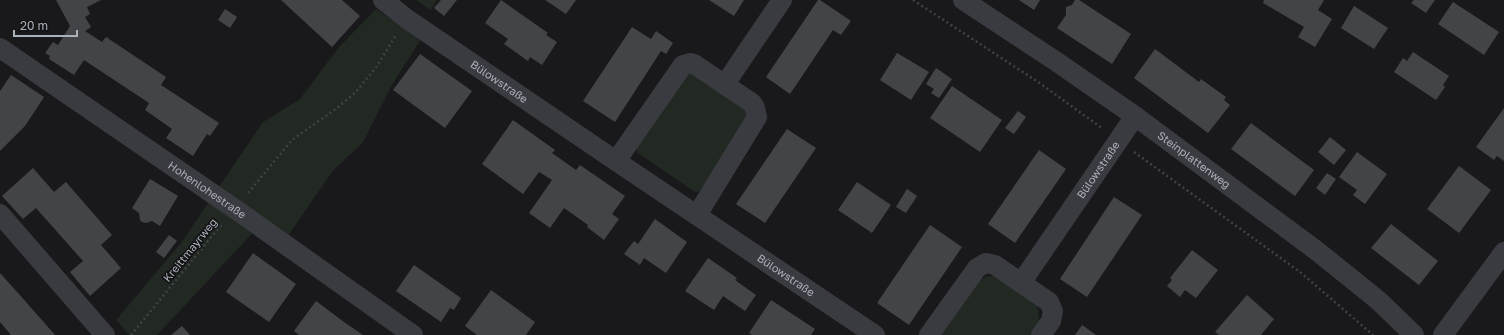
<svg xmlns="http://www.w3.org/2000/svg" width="1504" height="335" viewBox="0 0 1504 335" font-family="'Golos Text',sans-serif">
	<rect width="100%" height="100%" fill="#19191b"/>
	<!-- green -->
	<g fill="#212922">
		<path d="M416,0H437L430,10Z"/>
		<path d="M376,9L421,39L392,85L363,142L332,172L283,243L259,226L157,335H129L116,320L181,243L263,122L300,99L339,47Z"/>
		<path d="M693,71L748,106L751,116L703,191L695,192L638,153L636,146L687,72Z"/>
		<path d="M989,276H998L1035,301L1038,309L1039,320L1033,335H938L981,279Z"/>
	</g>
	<!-- building -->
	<g fill="#434448">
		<path d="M56,0H101L87,7L90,14L85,17L91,27L85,31L102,42L106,37L166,77L161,85L219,123L210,136L207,134L193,156L166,138L172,129L145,110L149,103L84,60L74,75L49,59L50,56L45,53L53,42L58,45L70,26Z"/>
		<path d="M281,0H342L360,16L332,47Z"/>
		<path d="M441,0H457L444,16L434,8Z"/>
		<path d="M501,0L548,33L546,35L557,42L542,65L530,57L528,61L504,44L508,39L485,23Z"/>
		<path d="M545,0H576L566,14Z"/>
		<path d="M709,0H744L734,16Z"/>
		<path d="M818,0H820L851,21L841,35L833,30L790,94L766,77Z"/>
		<path d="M1019,0H1040L1034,10Z"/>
		<path d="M1075,0H1079L1131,34L1112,64L1057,28L1066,15V7L1072,5Z"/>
		<path d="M1264,0H1324L1318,10L1332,19L1315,47L1298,37L1304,27L1263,3Z"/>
		<path d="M1414,0H1435L1426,13L1411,3Z"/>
		<path d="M1453,2L1499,32L1484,55L1438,24Z"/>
		<path d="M1354,6L1388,28L1374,49L1341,28Z"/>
		<path d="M225,9L237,17L230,28L218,20Z"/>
		<path d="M632,27L651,39L656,31L673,43L666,54L661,51L615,122L583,101Z"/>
		<path d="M1155,49L1199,82L1201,79L1226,97L1224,100L1230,105L1208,133L1134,78Z"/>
		<path d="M1413,52L1449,76L1443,85L1445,87L1436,100L1394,72L1403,58L1407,61Z"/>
		<path d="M897,53L929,72L911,100L880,80Z"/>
		<path d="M420,54L472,91L445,128L393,90Z"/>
		<path d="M936,68L952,79L939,98L931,93L934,89L926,84Z"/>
		<path d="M11,75L44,97L25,126L0,151V91Z"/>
		<path d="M952,86L1002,120L980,152L930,118Z"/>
		<path d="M1504,108V161L1497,156L1494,160L1476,147Z"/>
		<path d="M1018,111L1026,117L1014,134L1005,128Z"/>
		<path d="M513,120L555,150L552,153L576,170L580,165L625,196L612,214L619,219L604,240L587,227L588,225L564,208L550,228L529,213L552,180L539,172L523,194L482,164Z"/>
		<path d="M1251,123L1314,170L1295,196L1231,149Z"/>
		<path d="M787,129L816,148L765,223L736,204Z"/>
		<path d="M1330,137L1346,150L1334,165L1318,152Z"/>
		<path d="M1039,150L1066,169L1015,243L988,224Z"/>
		<path d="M1357,152L1387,174L1365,204L1353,195L1357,190L1339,177Z"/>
		<path d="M1459,166L1491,190L1459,233L1427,209Z"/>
		<path d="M33,168L54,192L66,182L112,235L101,245L121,268L90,296L70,272L83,261L67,243L36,208L23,219L2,196Z"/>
		<path d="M1327,173L1336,179L1325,195L1316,188Z"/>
		<path d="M150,179L178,196L160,226L152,221L146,223L142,222L140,220L139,213L132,208Z"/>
		<path d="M857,182L891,205L872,233L838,210Z"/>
		<path d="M907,189L917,196L906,213L896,207Z"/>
		<path d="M1114,197L1142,215L1087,297L1060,279Z"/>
		<path d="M655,219L687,242L666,273L644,258L640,265L624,254L634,241L638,244Z"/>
		<path d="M1391,224L1438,261L1419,285L1371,248Z"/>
		<path d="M930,225L962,247L909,325L877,303Z"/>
		<path d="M169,235L177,241L164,258L156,252Z"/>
		<path d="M1192,250L1218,270L1196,298L1185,290L1180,297L1167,286L1172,280L1170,278Z"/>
		<path d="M253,253L296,284L269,322L226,292Z"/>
		<path d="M708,258L737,278L735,280L756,295L745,311L723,296L714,310L685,291Z"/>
		<path d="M414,265L461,298L454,310L450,308L441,322L396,291Z"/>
		<path d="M0,273L18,293L55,335H11L0,322Z"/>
		<path d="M491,290L535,322L526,335H477L465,326Z"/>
		<path d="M1247,295L1274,319L1261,335H1219L1215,332Z"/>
		<path d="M771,300L815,329L811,335H752L749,333Z"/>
		<path d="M316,301L344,322L363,335H299L294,331Z"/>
		<path d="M1082,325L1092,332L1096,335H1075Z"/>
		<path d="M182,326L190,335H171Z"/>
	</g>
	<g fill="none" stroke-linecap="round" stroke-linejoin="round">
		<!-- path -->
		<g stroke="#404247" stroke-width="2.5" stroke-dasharray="2 3" stroke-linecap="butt">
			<path d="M913,0L1041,84L1103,129"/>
			<path d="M1134,152L1300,272L1373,335"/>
			<path d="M248,193L292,140L337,108L355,93L377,66L396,35"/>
			<path d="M131,335L222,224"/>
		</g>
		<!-- street -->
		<g stroke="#3a3b40" stroke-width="20">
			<path id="s1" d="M383,0L407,19L616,161L875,335"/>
			<path id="s2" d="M963,0L1057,62L1135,116L1317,251L1379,301L1414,335"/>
			<path id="s3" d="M0,48L235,209L413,335"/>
			<path d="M725,84L782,0"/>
			<path d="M616,161L683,65L690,63L694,64L752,103L755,108L757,117L697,215"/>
			<path d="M0,214L105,335"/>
			<path id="s4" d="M1021,283L1135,116"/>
			<path d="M929,335L977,268L986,263L995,265L1049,302L1053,311L1051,321L1041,335"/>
			<path d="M1443,335L1504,252"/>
		</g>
	</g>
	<g text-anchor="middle" stroke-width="3.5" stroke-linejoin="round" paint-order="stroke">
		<!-- street labels -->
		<g font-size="11" fill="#abb1bb" stroke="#141416">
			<text dy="4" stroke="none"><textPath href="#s1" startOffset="142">Bülowstraße</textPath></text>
			<text dy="4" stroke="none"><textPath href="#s2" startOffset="281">Steinplattenweg</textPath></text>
			<text dy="4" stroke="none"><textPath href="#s4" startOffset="137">Bülowstraße</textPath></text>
			<text dy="4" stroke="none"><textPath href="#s3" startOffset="251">Hohenlohestraße</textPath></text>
			<text transform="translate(190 250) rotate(-51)" y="4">Kreittmayrweg</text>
			<text dy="4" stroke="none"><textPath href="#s1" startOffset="488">Bülowstraße</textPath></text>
		</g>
	</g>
	<!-- scale -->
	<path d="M14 30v6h63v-6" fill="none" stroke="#abb1bb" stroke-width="2"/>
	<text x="20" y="30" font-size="12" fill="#abb1bb" stroke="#141416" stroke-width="3" paint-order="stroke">20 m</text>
</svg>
